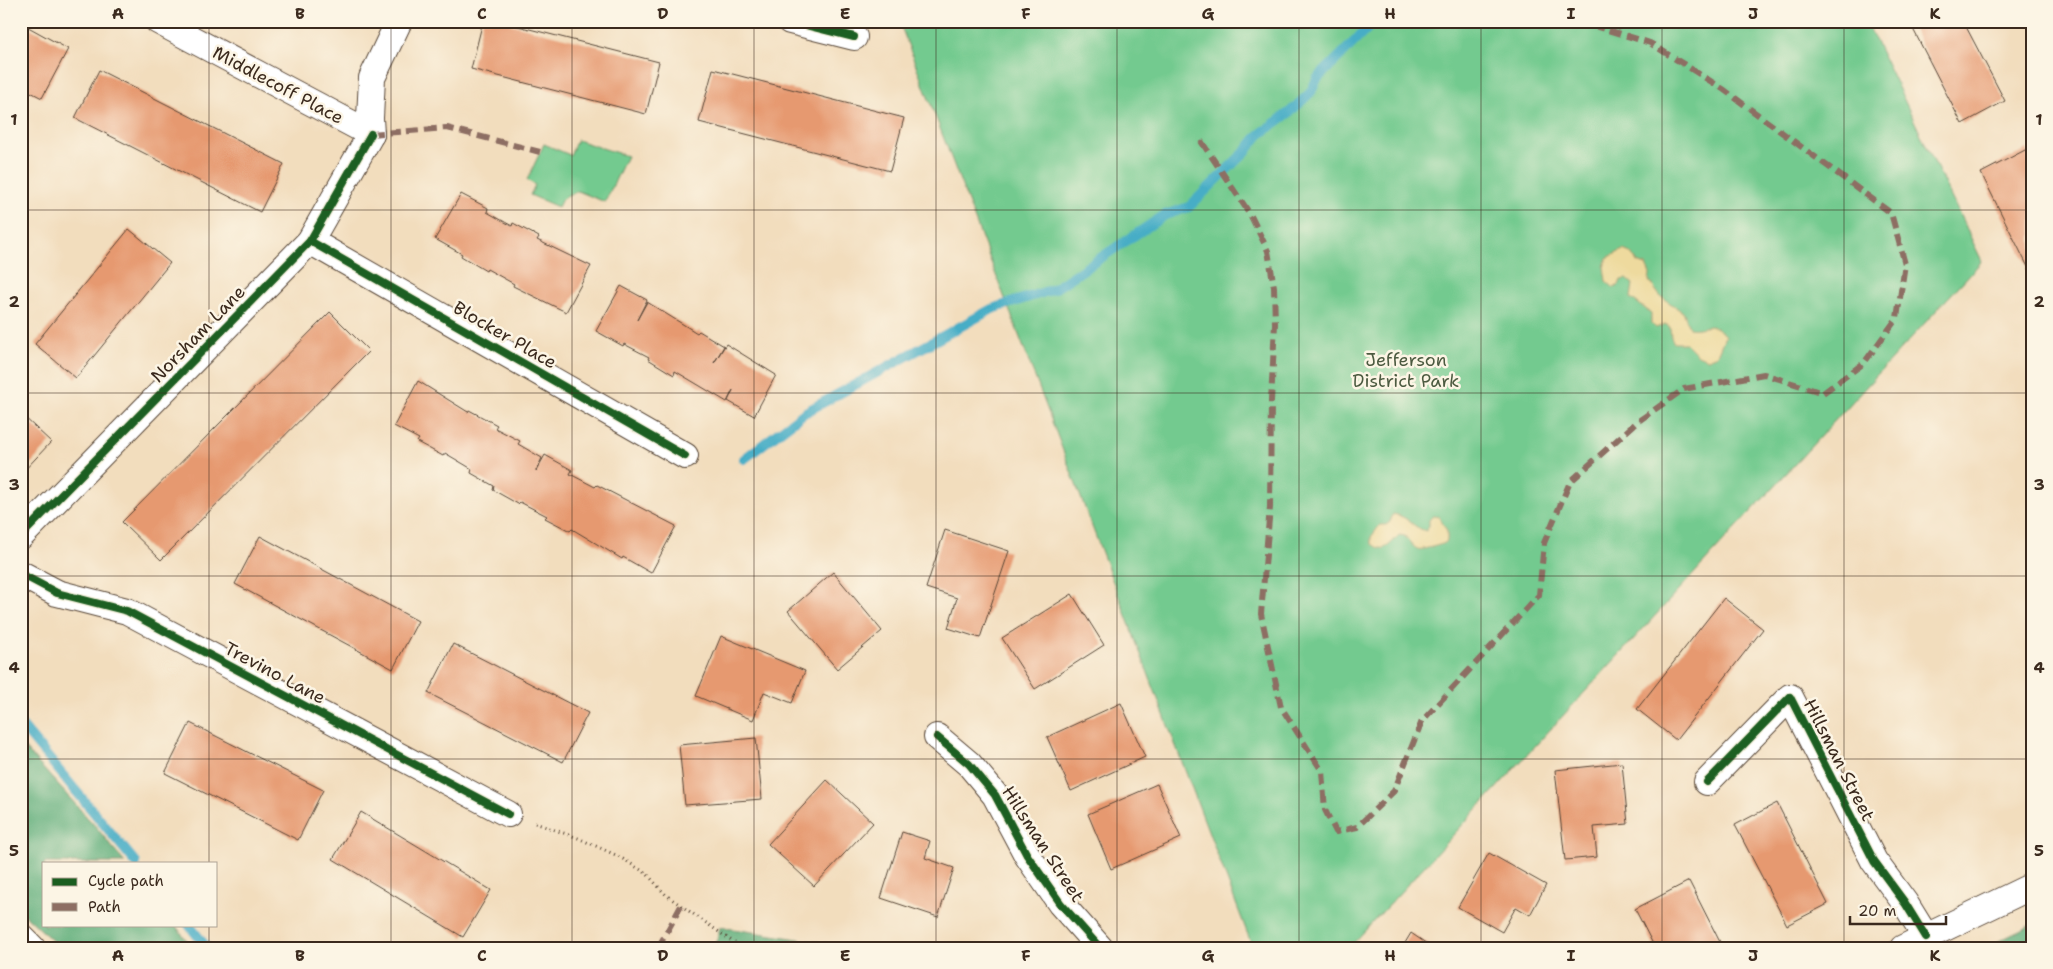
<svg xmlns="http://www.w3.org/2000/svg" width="2053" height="969" viewBox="0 0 2053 969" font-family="'Shantell Sans',sans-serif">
	<rect width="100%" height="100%" fill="#fcf5e5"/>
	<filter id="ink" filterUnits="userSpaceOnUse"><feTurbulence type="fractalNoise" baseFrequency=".02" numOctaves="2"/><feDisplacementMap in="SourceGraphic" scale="10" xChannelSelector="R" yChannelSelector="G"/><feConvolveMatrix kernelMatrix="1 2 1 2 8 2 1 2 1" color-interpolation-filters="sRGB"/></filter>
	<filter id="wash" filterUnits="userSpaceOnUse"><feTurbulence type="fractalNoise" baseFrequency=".0096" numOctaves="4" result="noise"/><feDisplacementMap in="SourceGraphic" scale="20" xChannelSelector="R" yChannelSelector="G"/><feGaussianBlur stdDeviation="1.12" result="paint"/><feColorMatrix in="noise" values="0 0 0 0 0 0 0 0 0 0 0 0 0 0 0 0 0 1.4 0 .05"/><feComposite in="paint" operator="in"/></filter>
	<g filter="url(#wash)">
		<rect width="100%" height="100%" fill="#f2ddbd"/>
		<!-- green -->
		<g fill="#73ca8f" stroke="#577a56">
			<path d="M899,21H1866L1982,261L1349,948H1253Z"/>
			<path d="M577,140L627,156L605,202L578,191L562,199L558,207L530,195L535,185L527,180L544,144L570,155Z"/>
		</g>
		<!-- forest -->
		<g fill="#5eae7a" stroke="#4c6c4c">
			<path d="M21,744L97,828L125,863H44V925H175L193,948H60L21,911Z"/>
			<path d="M2032,925V948H1984Z"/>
			<path d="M720,927L857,948H715Z"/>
		</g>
		<!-- sand -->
		<g fill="#eeda9e" stroke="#94825e">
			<path d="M1623,250L1633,254L1637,262L1646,265L1650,274L1649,281L1660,296L1684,313L1689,328C1705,331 1711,318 1725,336L1717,355L1707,359L1698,355L1686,343H1674L1671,337L1670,327L1665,324L1656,328L1651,323V313L1631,298L1633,284L1627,279L1621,280L1619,285L1614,288L1606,281L1604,267L1607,258Z"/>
			<path d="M1393,514C1410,517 1411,527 1426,531L1429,526V520L1433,516L1439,517L1447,531V541C1443,545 1441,544 1436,546C1417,550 1419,554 1405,536L1399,535C1390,544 1384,555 1371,543V537L1380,525H1386L1390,522Z"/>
		</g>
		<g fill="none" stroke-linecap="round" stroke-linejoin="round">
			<!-- stream -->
			<g stroke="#47adc6" stroke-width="10">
				<path d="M744,459L804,413L992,309L1054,289L1165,215L1189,207L1246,151L1259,135L1290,112L1311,92L1317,79L1375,21"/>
				<path d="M21,725L136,863"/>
				<path d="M189,925L207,948"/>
			</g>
		</g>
		<g id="blocks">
			<!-- building -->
			<g fill="#e69970">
				<path d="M483,21H498L659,62L646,114L471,69Z"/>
				<path d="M1923,21H1963L2005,101L1962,124L1912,27Z"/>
				<path d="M21,23L68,49L42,98L21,87Z"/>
				<path d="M713,69L904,118L890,171L699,122Z"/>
				<path d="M99,70L284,164L260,212L75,118Z"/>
				<path d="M2027,149L2032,158V270L2030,271L1981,173Z"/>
				<path d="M461,194L488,208L487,212L512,226L513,223L539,237L537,240L591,266L566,312L513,286L514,284L487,269L486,271L461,256L462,254L435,239Z"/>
				<path d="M129,229L170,263L76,378L35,344Z"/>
				<path d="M621,286L647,300L637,320L647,302L697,333L699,331L724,346L714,363L726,344L776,375L754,416L728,401L733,390L727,402L675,371L674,375L648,359L649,357L624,344L623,346L596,331Z"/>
				<path d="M330,312L369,351L161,560L122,522Z"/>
				<path d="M418,381L468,412L469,410L497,425L495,428L520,441L518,444L542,458L536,471L545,455L572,470L570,474L595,487L597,485L676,526L651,573L623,557L622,559L572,529L570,531L545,518L547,516L520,502L518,504L493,490L494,486L471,473L472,469L445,453L443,456L417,442L419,439L394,426Z"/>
				<path d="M21,414L51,442L21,474Z"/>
				<path d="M945,530L1009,551L980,638L948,628L957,598L926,588Z"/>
				<path d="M260,536L418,621L393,669L235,584Z"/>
				<path d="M833,572L882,631L837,669L788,611Z"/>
				<path d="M1072,594L1104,645L1035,689L1002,638Z"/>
				<path d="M1724,598L1763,629L1676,740L1637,709Z"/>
				<path d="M721,636L805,671L792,703L764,692L753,720L696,696Z"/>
				<path d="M453,644L588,713L563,762L428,693Z"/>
				<path d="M1121,703L1145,757L1071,791L1047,737Z"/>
				<path d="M190,723L323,790L298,840L165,773Z"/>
				<path d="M756,738L762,799L685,805L679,745Z"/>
				<path d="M1622,763L1628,824L1594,827L1597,857L1565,860L1555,770Z"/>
				<path d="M827,780L873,823L814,886L768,844Z"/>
				<path d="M1157,784L1181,838L1111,869L1088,814Z"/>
				<path d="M1777,803L1828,904L1787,925L1735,825Z"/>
				<path d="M361,812L491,890L463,937L333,859Z"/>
				<path d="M902,832L930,841L925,858L954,868L938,917L881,898Z"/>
				<path d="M1489,853L1546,885L1530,915L1516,907L1502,932L1458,907Z"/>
				<path d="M1689,881L1723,948H1655L1635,909Z"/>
				<path d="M1411,933L1433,948H1402Z"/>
			</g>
		</g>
	</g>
	<g filter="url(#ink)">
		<use href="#blocks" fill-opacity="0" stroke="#564536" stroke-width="1"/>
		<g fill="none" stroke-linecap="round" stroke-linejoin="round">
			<!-- street casing -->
			<g stroke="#564536" stroke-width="28">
				<g id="street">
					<path d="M158,21L371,134"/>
					<path d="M790,21L854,37"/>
					<path d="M371,134L370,118L372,78L399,21"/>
					<path d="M310,241L685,456"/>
					<path d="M21,536L310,241L371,134"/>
					<path d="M21,574L57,593L127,611L508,814"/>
					<path d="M937,737L969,764L995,795L1027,855L1061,904L1100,948"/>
					<path d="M1707,782L1790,697L1874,861L1905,903L1926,937"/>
					<path d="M21,937L32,948"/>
					<path d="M1903,948L2032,886"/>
				</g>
			</g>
			<!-- path -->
			<path stroke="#564536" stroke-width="3" stroke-dasharray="1 4" stroke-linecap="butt" d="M535,823L578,838L618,856L646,873L666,895L742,948"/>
			<!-- street -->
			<use href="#street" stroke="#fff" stroke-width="26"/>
			<!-- quiet -->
			<g stroke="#8d6e63" stroke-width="6" stroke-dasharray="12 6" stroke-linecap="butt">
				<path d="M371,134L447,128L540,152"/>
				<path d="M1201,141L1250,214L1268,251L1274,287L1275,324L1271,401L1270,507L1261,614L1281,707L1322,771L1325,810L1336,832L1357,827L1394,791L1422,721L1539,595L1544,543L1570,482L1637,422L1684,389L1764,374L1823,393L1864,363L1897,318L1905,264L1891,213L1723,89L1650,43L1578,21"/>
				<path d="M658,948L681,906"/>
			</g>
			<!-- cycleway casing -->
			<g stroke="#fcf5e5" stroke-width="11">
				<g id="cycleway">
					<path d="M790,21L854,37"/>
					<path d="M310,241L685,456"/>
					<path d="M21,536L310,241L371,134"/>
					<path d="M21,574L57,593L127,611L508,814"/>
					<path d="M937,737L969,764L995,795L1027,855L1061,904L1100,948"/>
					<path d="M1707,782L1790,697L1874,861L1905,903L1926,937"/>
				</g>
			</g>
			<!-- cycleway -->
			<use href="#cycleway" stroke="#1b5e20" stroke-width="8"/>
		</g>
	</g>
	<!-- grid -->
	<path fill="none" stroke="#3b2a1e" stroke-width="1" stroke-opacity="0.55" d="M209,21V863M391,21V948M572,21V948M754,21V948M936,21V948M1117,21V948M1299,21V948M1481,21V948M1662,21V948M1844,21V948M21,210H2032M21,393H2032M21,576H2032M21,759H2032M209,925V948"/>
	<g text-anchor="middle" stroke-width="5" stroke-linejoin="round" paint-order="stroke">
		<!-- street labels -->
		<g font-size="18" fill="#3b2a1e" stroke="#fcf5e5">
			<text transform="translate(278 85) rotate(28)" y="6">Middlecoff Place</text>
			<text transform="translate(198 334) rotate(-46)" y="6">Norsham Lane</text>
			<text transform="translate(505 335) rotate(30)" y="6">Blocker Place</text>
			<text transform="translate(275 673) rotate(28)" y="6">Trevino Lane</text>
			<text transform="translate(1839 760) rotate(63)" y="6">Hillsman Street</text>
			<text transform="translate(1043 844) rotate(57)" y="6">Hillsman Street</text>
		</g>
		<!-- park labels -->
		<g font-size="18" fill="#4c5a40" stroke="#fcf5e5">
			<text x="1406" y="366">Jefferson<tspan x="1406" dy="21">District Park</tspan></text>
		</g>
	</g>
	<!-- margin -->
	<rect width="2053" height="969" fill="none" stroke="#fcf5e5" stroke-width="55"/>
	<!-- legend -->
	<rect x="42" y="862" width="175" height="65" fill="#fcf5e5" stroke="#afa495"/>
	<rect x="52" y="878" width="25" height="8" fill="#1b5e20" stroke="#afa495"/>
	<text x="88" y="886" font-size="15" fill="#3b2a1e">Cycle path</text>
	<rect x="52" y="903" width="25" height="8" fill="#8d6e63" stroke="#afa495"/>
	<text x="88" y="912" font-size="15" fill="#3b2a1e">Path</text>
	<!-- scale -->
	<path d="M1850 916v8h96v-8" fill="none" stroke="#3b2a1e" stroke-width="2.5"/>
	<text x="1858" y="916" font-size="15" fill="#3b2a1e" stroke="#fcf5e5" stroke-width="4" paint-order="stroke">20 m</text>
	<rect x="28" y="28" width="1998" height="914" fill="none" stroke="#3b2a1e" stroke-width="2"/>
	<g font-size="16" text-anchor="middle" font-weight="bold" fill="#3b2a1e">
		<text x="118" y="19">A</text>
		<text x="300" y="19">B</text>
		<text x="482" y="19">C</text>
		<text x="663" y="19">D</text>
		<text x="845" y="19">E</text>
		<text x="1026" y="19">F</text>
		<text x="1208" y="19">G</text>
		<text x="1390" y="19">H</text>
		<text x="1571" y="19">I</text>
		<text x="1753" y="19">J</text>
		<text x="1935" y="19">K</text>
		<text x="14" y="125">1</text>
		<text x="2039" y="125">1</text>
		<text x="14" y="307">2</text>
		<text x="2039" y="307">2</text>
		<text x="14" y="490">3</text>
		<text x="2039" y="490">3</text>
		<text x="14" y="673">4</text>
		<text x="2039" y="673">4</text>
		<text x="14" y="856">5</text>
		<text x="2039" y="856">5</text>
		<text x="118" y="961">A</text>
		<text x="300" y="961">B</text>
		<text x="482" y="961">C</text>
		<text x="663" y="961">D</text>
		<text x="845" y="961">E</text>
		<text x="1026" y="961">F</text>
		<text x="1208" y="961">G</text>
		<text x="1390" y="961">H</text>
		<text x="1571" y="961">I</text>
		<text x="1753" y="961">J</text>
		<text x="1935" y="961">K</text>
	</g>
</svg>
